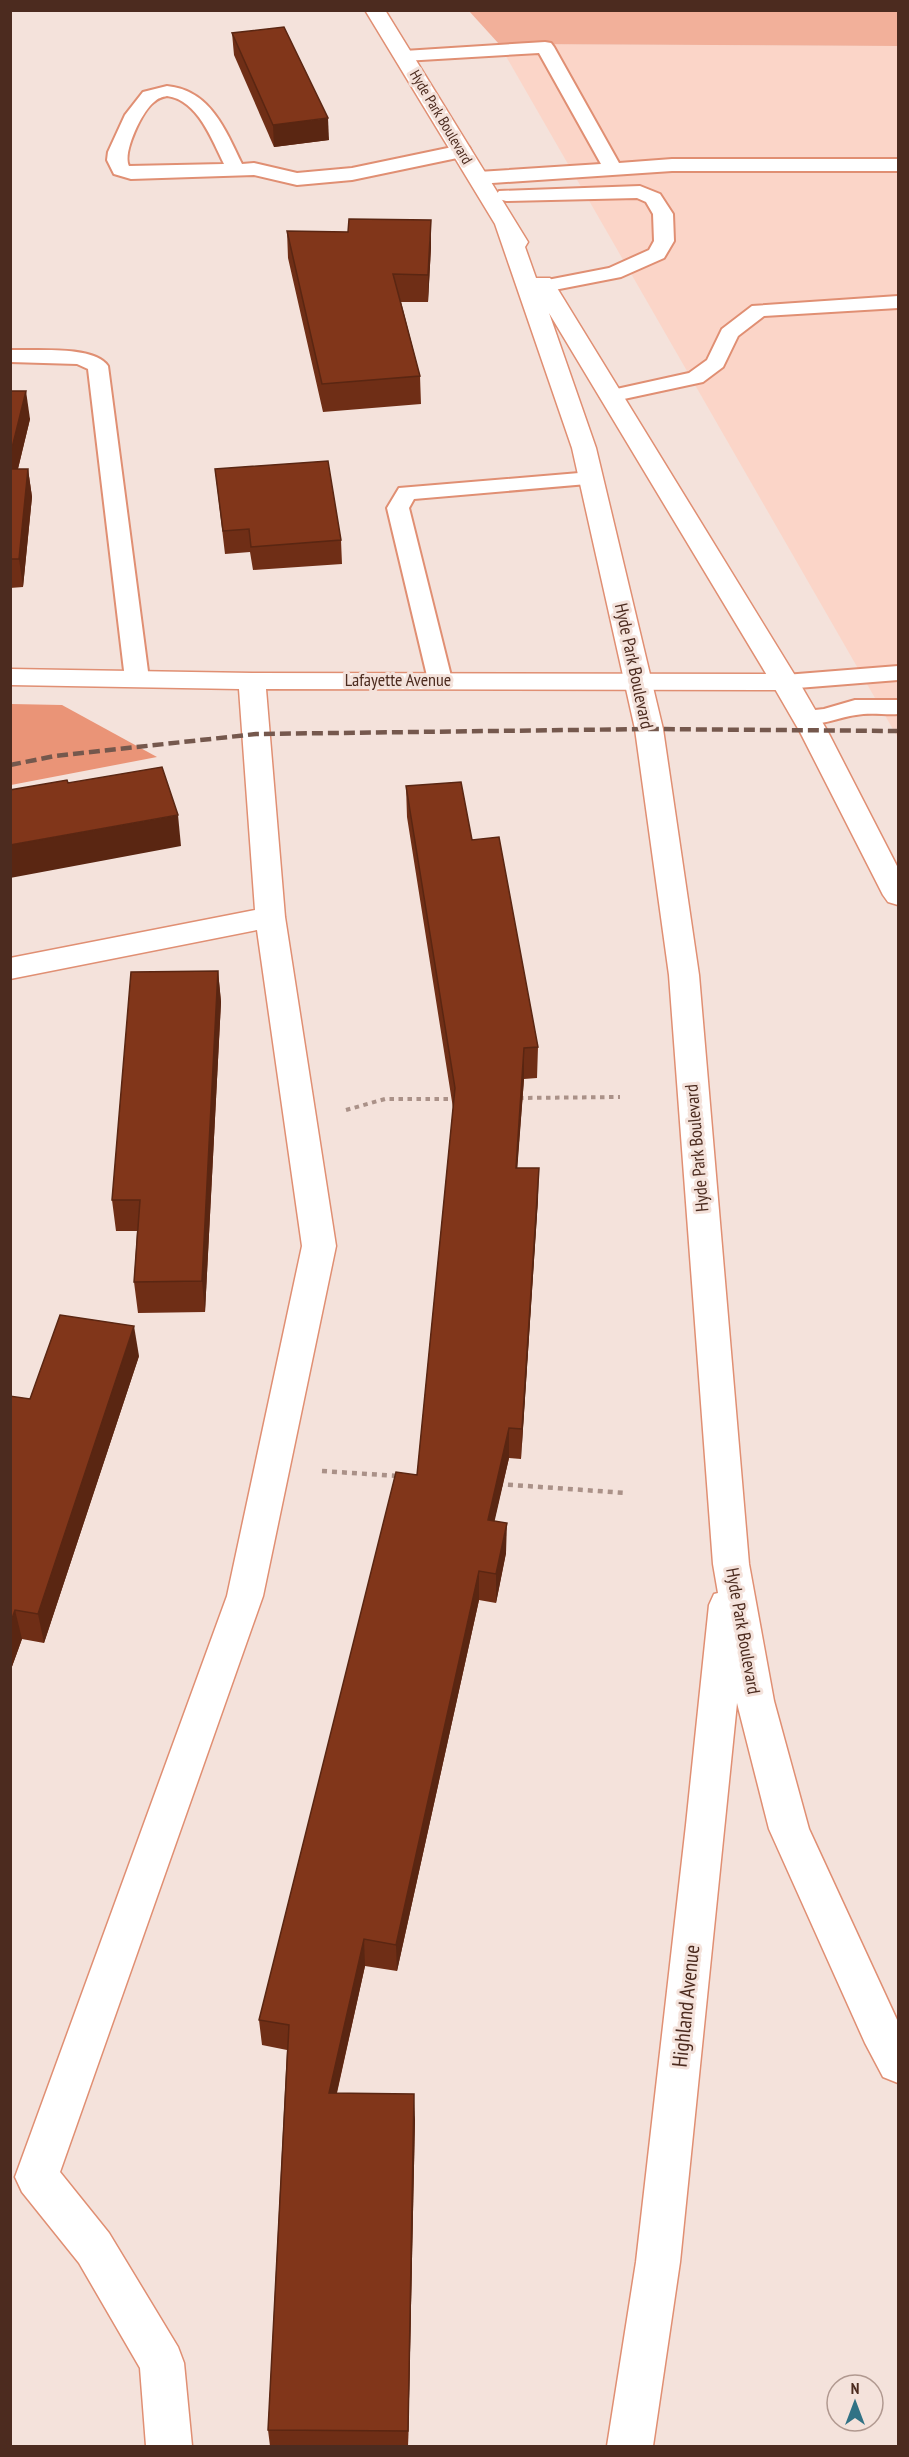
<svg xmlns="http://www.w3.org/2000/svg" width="909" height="2457" viewBox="0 0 909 2457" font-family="'PT Sans Narrow',sans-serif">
	<rect width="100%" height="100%" fill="#f4e2db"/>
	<!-- built -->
	<path fill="#fbd5c8" d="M499,44L898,46V738Z"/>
	<!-- green -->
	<path fill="#f2b09a" d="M469,11H898V46L499,44Z"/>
	<!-- forest -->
	<path fill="#ea9477" d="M11,704L62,705L157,757L11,785Z"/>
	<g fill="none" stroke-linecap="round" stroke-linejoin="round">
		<!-- lane casing -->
		<g stroke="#e08f73" stroke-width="4">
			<g id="lane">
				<path d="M545,42L551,43L554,47L619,163L672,159H898V171H672L478,184L471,182L469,178L471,174L478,172L601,164L539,53L404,61L398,60L395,56L398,52L404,51Z"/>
				<path d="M167,86C210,90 225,129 242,164L254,163L297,173L352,168L462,145L469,147L471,151L469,155L462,157L352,180L297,185L254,175L131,179L114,174L107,160L108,152L125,115L143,92ZM167,96C198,100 212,140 224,164L129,166C122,153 142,111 154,102C158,98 162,97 167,96Z"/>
				<path d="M640,186L660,194L673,214L674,241L664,258L621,277L544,292L537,290L534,286L537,282L609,268L649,250L654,241L653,214L646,202L637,198L506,201L499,199L496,195L499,191Z"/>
				<path d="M898,296V308L764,316L738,336L723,367L703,382L610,402L603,400L600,396L603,392L689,373L707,360L722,329L752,306Z"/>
				<path d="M10,350C34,351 94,345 108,366L149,679L145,684L137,686L129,684L125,679L88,369L77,364L10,362Z"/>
				<path d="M591,472L599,473L602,478L599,483L414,499L409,508L452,680L448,685L440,687L432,685L428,680L387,508L399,488Z"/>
				<path d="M898,666V680L785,689L777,687L773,682L777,677L785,675Z"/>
				<path d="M855,700H898V714C885,715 870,712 856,715C835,718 819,728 797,722L793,717L797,712L824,709Z"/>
			</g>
		</g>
		<!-- street casing -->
		<g stroke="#e08f73" stroke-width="3">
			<path id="street" d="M10,669L252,673L785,674L795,676L799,682L795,688L785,690L266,689L285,917L336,1246L263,1596L60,2172L109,2233L178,2347L184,2363L192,2446H146L140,2368L79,2263L22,2192L15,2177L227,1596L302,1246L257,930L10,979V958L255,910L239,689L10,685Z"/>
		</g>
		<!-- secondary casing -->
		<g stroke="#e08f73" stroke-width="3">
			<path id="secondary" d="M365,10H385L528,242L525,247L536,278H550L554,283L799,682L828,732L898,868V905L888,902L883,895L800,732L771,682L549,313L596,448L663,729L699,975L749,1564L774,1701L809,1829L898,2022V2083L883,2077L865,2043L769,1829L737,1703L680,2262L653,2446H607L636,2262L686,1825L709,1605L714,1594L718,1593L713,1564L669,975L635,729L572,448L495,224Z"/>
		</g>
		<!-- path-far1 -->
		<g stroke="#aa9188" stroke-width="4" stroke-dasharray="4.5 4.5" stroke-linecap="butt">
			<path d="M519,1098L620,1097"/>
			<path d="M346,1110L385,1099H454"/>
		</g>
		<!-- path -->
		<g stroke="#aa9188" stroke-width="4.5" stroke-dasharray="5 5" stroke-linecap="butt">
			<path d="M322,1471L398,1476"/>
			<path d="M498,1484L626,1493"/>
		</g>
		<!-- lane -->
		<use href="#lane" fill="#fff" fill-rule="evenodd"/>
		<!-- street -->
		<use href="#street" fill="#fff" fill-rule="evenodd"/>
		<!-- secondary -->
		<use href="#secondary" fill="#fff" fill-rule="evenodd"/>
		<!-- rail -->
		<path stroke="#75584d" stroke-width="4.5" stroke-dasharray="11 5" stroke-linecap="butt" d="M10,765L55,756L256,734L649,729L898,731"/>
	</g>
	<!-- wall -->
	<g fill="#6f2e16">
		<path d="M232,33L329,140L274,147L234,55Z"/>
		<path d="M287,231L348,232L431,247L428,302H401L420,376L421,404L323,412L288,258Z"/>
		<path d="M10,391L30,419L18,469H28L32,497L23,587L10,588Z"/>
		<path d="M215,469L341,540L342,564L253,570L250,552L225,554Z"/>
		<path d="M406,786L472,840L538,1047L537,1078L524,1079L517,1168L538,1199L521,1459L509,1458L494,1521L506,1553L496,1603L479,1600L397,1971L365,1966L337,2093L415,2119L408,2446H270L268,2430L287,2050L262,2045L259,2020L417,1475L453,1108L407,817Z"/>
		<path d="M218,971L221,1002L205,1312L138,1313L134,1282L137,1231H116L112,1200Z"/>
		<path d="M139,1356L44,1643L22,1639L10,1672L30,1399Z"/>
	</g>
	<!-- shaded-wall -->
	<g fill="#5a2612">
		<path d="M328,118L329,140L274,147L273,125Z"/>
		<path d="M431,220V247L428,302V275Z"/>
		<path d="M26,391L30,419L11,497L10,456Z"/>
		<path d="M28,469L32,497L23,587L19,559Z"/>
		<path d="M178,815L181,846L10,878V845Z"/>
		<path d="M218,971L221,1002L205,1312L202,1281Z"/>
		<path d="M524,1048V1079L515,1199L516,1168Z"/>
		<path d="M539,1168L538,1199L521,1459L522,1429Z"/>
		<path d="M134,1326L139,1356L44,1643L38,1614Z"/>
		<path d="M509,1428V1458L488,1550V1520Z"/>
		<path d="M507,1523L506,1553L496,1603V1574Z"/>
		<path d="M479,1571V1600L397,1971L396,1945Z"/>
		<path d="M15,1610L22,1639L10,1672V1624Z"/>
		<path d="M364,1939L365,1966L331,2118L329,2093Z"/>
		<path d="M414,2094L415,2119L408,2446V2431Z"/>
	</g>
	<!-- building -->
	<g fill="#81361a" stroke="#5a2612" stroke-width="1.5">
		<path d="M284,27L328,118L273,125L232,33Z"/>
		<path d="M349,219L431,220L428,275L393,274L420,376L322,384L287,231L348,232Z"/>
		<path d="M10,391H26L10,456Z"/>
		<path d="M328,461L341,540L251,547L249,529L223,531L215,469Z"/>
		<path d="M10,469H28L19,559H10Z"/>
		<path d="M162,767L178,815L10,845V790L67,780L68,783Z"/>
		<path d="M461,782L472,840L499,837L538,1047L524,1048L516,1168H539L522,1429L509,1428L488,1520L507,1523L496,1574L479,1571L396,1945L364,1939L329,2093L414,2094L408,2431L268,2430L289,2025L259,2020L396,1472L417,1475L455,1088L406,786Z"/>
		<path d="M218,971L202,1281L134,1282L140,1200H112L131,972Z"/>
		<path d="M60,1315L134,1326L38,1614L15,1610L10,1624V1396L30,1399Z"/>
	</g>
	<g text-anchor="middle" stroke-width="6" stroke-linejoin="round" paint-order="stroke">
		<!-- far-street labels -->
		<g font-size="15" fill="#4c2b1f" stroke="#f4e2db">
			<text transform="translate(441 117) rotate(59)" y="5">Hyde Park Boulevard</text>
		</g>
		<!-- street labels -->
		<g font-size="18" fill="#4c2b1f" stroke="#f4e2db">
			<text transform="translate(634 666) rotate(78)" y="6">Hyde Park Boulevard</text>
			<text x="398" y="686">Lafayette Avenue</text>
			<text transform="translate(697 1148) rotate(-95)" y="6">Hyde Park Boulevard</text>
			<text transform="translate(743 1631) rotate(80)" y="6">Hyde Park Boulevard</text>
		</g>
		<!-- near-street labels -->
		<g font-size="21" fill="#4c2b1f" stroke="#f4e2db">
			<text transform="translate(686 2006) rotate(-84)" y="7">Highland Avenue</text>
		</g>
	</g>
	<!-- border -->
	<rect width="909" height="2457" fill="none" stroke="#4c2b1f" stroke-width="24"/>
	<!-- north arrow -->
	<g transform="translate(855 2403)"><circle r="28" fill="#f4e2db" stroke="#b19990" stroke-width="1.5"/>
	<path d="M0-4.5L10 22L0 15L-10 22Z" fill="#317285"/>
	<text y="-9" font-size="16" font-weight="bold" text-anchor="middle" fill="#4c2b1f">N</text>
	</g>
</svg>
